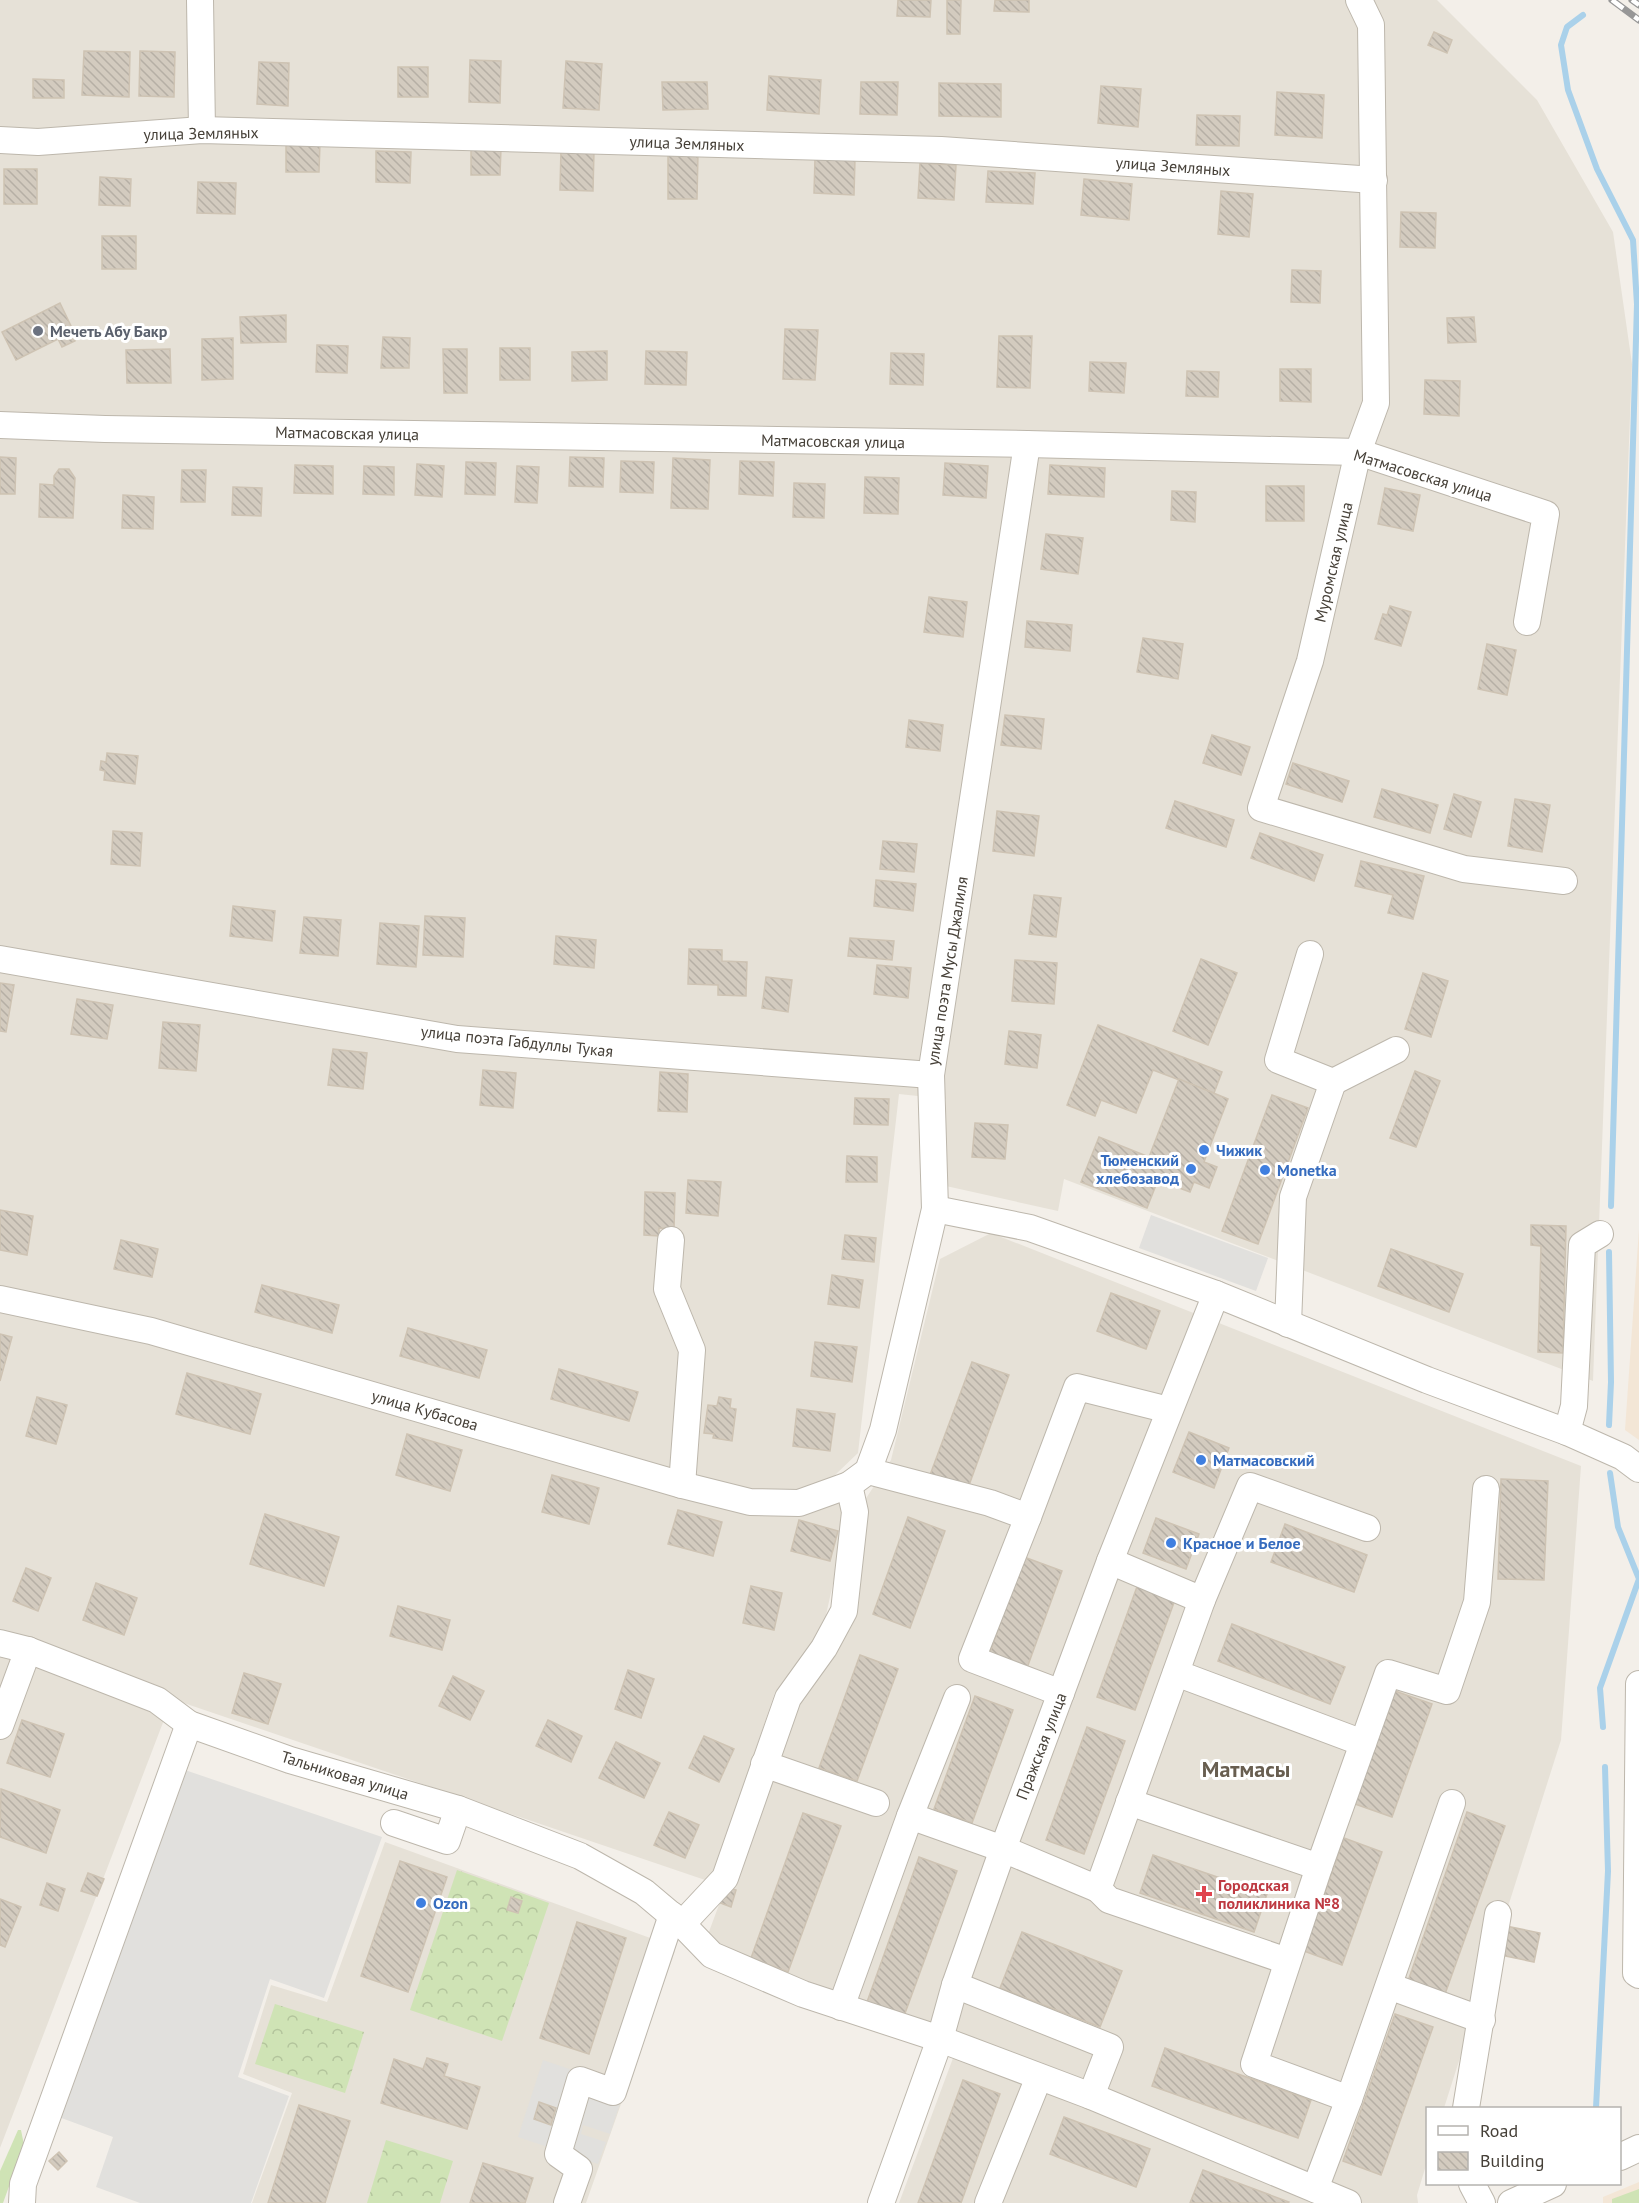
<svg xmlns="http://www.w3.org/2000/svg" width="1639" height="2203" viewBox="0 0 1639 2203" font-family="'PT Sans',sans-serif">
	<defs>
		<pattern id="forest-crowns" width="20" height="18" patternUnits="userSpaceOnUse" patternTransform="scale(1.5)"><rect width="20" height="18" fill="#cfe3b5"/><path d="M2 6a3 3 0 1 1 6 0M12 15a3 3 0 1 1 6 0" fill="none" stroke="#b3c49c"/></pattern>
		<pattern id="building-back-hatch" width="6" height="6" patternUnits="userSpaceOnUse" patternTransform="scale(1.5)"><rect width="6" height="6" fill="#d3cbbf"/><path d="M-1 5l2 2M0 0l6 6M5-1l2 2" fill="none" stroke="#b6afa5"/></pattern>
	</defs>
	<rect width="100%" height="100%" fill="#f3efe9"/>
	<!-- residential -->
	<g fill="#e6e1d7">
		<path d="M0,0H1437L1537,100L1613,232L1632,364L1593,1381L1064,1179L1058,1211L946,1186V1099L899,1094L858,1453L835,1475L846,1525L822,1633L775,1692L711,1882L172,1699L0,2148Z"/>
		<path d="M991,1233L1581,1466L1561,1740L1444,2108H1428L1427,2162L1417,2195L1418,2203H899L962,2034L755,1966L707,1937L793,1706L842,1639L863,1503L891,1460L940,1259Z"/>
		<path d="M385,1842L653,1939L675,1951L586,2203H252L292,2093L243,2074L271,1985L327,2002Z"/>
	</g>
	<!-- commercial -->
	<g fill="#f3e6d6">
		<path d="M1639,1229V1440L1625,1430Z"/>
		<path d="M1639,2182V2203H1603V2197Z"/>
	</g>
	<!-- grass -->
	<g fill="#cfe3b5">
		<path d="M18,2130H21L24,2145L3,2203H0V2171Z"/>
		<path d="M1639,2189V2203H1612V2199Z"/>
	</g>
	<!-- forest -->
	<g fill="url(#forest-crowns)">
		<path d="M457,1870L549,1903L502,2041L410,2010Z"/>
		<path d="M275,2004L364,2032L345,2093L255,2064Z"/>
		<path d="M386,2140L453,2161L440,2203H367Z"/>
	</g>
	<!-- parking -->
	<g fill="#e1e0dd">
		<path d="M1151,1215L1268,1258L1256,1291L1139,1248Z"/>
		<path d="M182,1769L382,1837L324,1998L270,1979L238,2077L289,2096L251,2203H140L96,2187L113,2137L56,2116Z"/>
		<path d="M543,2060L625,2088L610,2134L583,2125L581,2134L606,2142L598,2164L518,2137Z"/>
	</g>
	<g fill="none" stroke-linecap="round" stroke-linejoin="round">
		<!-- stream -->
		<g stroke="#aad1ea" stroke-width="6">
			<path d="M1583,15L1567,27L1561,45L1568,90L1597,169L1633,240L1637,304L1611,1206"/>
			<path d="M1609,1425L1611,1382L1609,1252"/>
			<path d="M1603,1727L1600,1688L1639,1579L1618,1527L1610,1473"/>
			<path d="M1596,2108L1608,1871L1605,1767"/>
		</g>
	</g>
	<!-- building -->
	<g fill="url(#building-back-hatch)" stroke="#cec3b3" stroke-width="1.5">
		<path d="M898,0H931L930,17L897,16Z"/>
		<path d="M947,0H961L960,34H947Z"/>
		<path d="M995,0H1029V12L994,11Z"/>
		<path d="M1434,32L1452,40L1447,53L1428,45Z"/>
		<path d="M84,51L130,52L129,97L82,95Z"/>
		<path d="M140,51L175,52L174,97L139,96Z"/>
		<path d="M470,60L501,61L500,103L469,102Z"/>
		<path d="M566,61L602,64L599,110L563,108Z"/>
		<path d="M259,62L289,63L288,106L257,104Z"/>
		<rect x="398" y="67" width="30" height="30"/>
		<path d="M769,76L821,80L819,114L767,110Z"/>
		<path d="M33,79L64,80V98H33Z"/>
		<path d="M662,82H707L708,109L663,110Z"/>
		<path d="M861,82H898L897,115L860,114Z"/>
		<path d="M939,83L1001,84V117L939,116Z"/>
		<path d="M1101,86L1141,89L1138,127L1098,123Z"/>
		<path d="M1277,92L1324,95L1322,138L1275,135Z"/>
		<path d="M1197,115L1240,116L1239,146L1196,145Z"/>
		<path d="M286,141L320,142L319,172H286Z"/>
		<path d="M471,148H501L500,175H471Z"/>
		<path d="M561,149L594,151L593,191L560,190Z"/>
		<path d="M376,151L411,152L410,183L376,182Z"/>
		<path d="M668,153H698L697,199H668Z"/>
		<path d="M815,158L855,159L854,195L814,193Z"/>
		<path d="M920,163L956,165L954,200L918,198Z"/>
		<rect x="4" y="169" width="33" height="35"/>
		<path d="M988,171L1035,173L1033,204L986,202Z"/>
		<path d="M100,177L131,179L130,206L99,205Z"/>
		<path d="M1084,179L1132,184L1129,220L1081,215Z"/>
		<path d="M198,182L236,183L235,214L197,213Z"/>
		<path d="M1221,191L1253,194L1249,237L1218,234Z"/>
		<path d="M1401,212L1436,213L1435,248L1400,247Z"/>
		<rect x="102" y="236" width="34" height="33"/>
		<path d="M1292,270L1321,271L1320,303L1291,302Z"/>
		<path d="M60,303L73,330L71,332L75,341L62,347L58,339L16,360L2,332Z"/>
		<path d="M286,315V342L241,343L240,317Z"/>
		<path d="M1474,317L1476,342L1448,343L1447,318Z"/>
		<path d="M785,329L818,330L815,380L783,379Z"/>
		<path d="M999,336H1032L1030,388L997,387Z"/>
		<path d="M383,337L410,338L409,368H381Z"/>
		<path d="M233,338V379L202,380V339Z"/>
		<path d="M317,345L348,346L347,373L316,372Z"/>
		<rect x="500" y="348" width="30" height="32"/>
		<path d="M170,349L171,383H127L126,350Z"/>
		<path d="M443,349H467V393H444Z"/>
		<path d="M607,351V380L572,381V352Z"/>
		<path d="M646,351L687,352L686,385L645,384Z"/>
		<path d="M891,353L924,354L923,385L890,384Z"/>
		<path d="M1090,362L1126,363L1124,393L1089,391Z"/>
		<path d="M1280,369H1311V402L1280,401Z"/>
		<path d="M1187,371L1219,372L1218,397L1186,396Z"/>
		<path d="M1425,380L1460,381L1459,416L1424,414Z"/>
		<path d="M0,457L16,458L15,494H0Z"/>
		<path d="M570,457L604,458L603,487L569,486Z"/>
		<path d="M673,458L710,460L708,509L671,508Z"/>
		<path d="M621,461L654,462L653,493L620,492Z"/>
		<path d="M740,461L774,462L773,496L739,494Z"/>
		<path d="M466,462L496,463L495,495L465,494Z"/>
		<path d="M945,463L988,466L986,498L943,495Z"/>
		<path d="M417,464L444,466L442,497L415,495Z"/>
		<path d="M295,465L333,466V494L294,493Z"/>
		<path d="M1050,465L1105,468L1104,497L1048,494Z"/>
		<path d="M364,466L394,467V495L363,494Z"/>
		<path d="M517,466L539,467L537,503L515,502Z"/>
		<path d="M59,469H69L75,478L73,518L39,517L40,484L54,485V476Z"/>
		<path d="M182,470H206L205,502H181Z"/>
		<path d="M865,477L899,478L898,514L864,513Z"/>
		<path d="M794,483L825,484L824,518L793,517Z"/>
		<rect x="1266" y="486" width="38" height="35"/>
		<path d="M233,487L262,488L261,516L232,515Z"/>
		<path d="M1385,488L1420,495L1413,531L1378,524Z"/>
		<path d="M1172,491L1196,492L1195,522L1171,520Z"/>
		<path d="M123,495L154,497L153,529L122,528Z"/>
		<path d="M1046,534L1083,538L1078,574L1041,569Z"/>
		<path d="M929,597L967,602L963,637L924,632Z"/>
		<path d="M1390,606L1411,612L1401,646L1375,639L1383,614L1387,615Z"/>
		<path d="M1027,621L1072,625L1070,651L1025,647Z"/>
		<path d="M1143,638L1183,644L1178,679L1137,672Z"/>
		<path d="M1487,644L1516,650L1507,695L1478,689Z"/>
		<path d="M1005,715L1044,719L1041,749L1001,745Z"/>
		<path d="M909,720L943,725L940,751L906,747Z"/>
		<path d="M1212,735L1250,747L1241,775L1203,763Z"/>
		<path d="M107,753L138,756L135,784L104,780L105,771L100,770L101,761L106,762Z"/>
		<path d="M1293,763L1349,781L1342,802L1286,784Z"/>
		<path d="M1382,789L1438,805L1430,833L1374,817Z"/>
		<path d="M1454,794L1481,802L1471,837L1444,829Z"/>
		<path d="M1515,799L1550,805L1542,852L1508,846Z"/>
		<path d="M1175,801L1234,820L1226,847L1166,828Z"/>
		<path d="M997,811L1039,816L1034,856L993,851Z"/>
		<path d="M113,831L142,833L140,866L111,864Z"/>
		<path d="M1260,833L1323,855L1314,881L1251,858Z"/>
		<path d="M883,841L917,844L914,872L880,869Z"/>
		<path d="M1361,861L1424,876L1413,919L1388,913L1393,895L1355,886Z"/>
		<path d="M876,880L916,884L913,911L874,906Z"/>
		<path d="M1034,895L1061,898L1056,937L1029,934Z"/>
		<path d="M233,906L275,911L272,941L230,936Z"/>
		<path d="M425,916L465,918L463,957L423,955Z"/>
		<path d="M304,917L341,920L338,956L300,953Z"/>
		<path d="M380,923L419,926L416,967L377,964Z"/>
		<path d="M556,936L596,940L594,968L554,964Z"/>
		<path d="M850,938L894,941L892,960L848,956Z"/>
		<path d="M689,949L722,950V961L747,962L746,996L718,995V985L688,984Z"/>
		<path d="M1201,959L1237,973L1208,1045L1173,1031Z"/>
		<path d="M1015,960L1057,963L1054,1004L1012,1001Z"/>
		<path d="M877,965L911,968L908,998L874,994Z"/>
		<path d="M1423,973L1448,981L1431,1037L1405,1029Z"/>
		<path d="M766,977L792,980L788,1012L762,1008Z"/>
		<path d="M0,983L14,985L6,1032L0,1031Z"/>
		<path d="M77,999L113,1005L107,1039L71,1034Z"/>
		<path d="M163,1022L200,1025L196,1071L159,1068Z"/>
		<path d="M1098,1025L1222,1072L1214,1093L1153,1070L1136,1113L1101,1100L1095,1116L1067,1105Z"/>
		<path d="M1009,1031L1041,1035L1037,1068L1005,1064Z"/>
		<path d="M333,1049L367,1053L363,1089L328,1085Z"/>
		<path d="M483,1070L516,1073L513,1108L480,1105Z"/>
		<path d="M1415,1071L1440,1081L1416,1147L1390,1138Z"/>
		<path d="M660,1072L688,1074L687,1112L658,1111Z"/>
		<path d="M1179,1079L1228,1099L1204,1162L1217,1167L1209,1188L1194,1182L1190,1192L1158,1180L1147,1208L1081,1182L1099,1137L1149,1157Z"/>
		<path d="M1272,1095L1308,1108L1258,1244L1222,1231Z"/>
		<path d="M855,1098L889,1099L888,1125L854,1124Z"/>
		<path d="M975,1123L1008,1125L1005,1159L972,1157Z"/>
		<path d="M847,1156L877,1157V1182H846Z"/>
		<path d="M688,1180L721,1182L718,1216L686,1213Z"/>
		<path d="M645,1192L675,1193L674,1229L659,1228V1236L644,1235Z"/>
		<path d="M0,1210L33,1216L27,1255L0,1250Z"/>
		<path d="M1531,1225L1566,1226L1563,1353L1538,1352L1541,1246L1531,1245Z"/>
		<path d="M845,1235L876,1238L874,1262L842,1259Z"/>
		<path d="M121,1240L158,1249L152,1277L114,1269Z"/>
		<path d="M1391,1249L1463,1274L1449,1312L1378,1286Z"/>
		<path d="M832,1275L863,1280L859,1308L828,1304Z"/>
		<path d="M262,1285L339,1305L332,1333L255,1312Z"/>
		<path d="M1111,1293L1160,1311L1146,1349L1097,1331Z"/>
		<path d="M408,1328L487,1350L479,1378L400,1356Z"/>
		<path d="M0,1334L12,1337L0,1381Z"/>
		<path d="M815,1342L857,1347L852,1382L811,1376Z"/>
		<path d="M972,1362L1009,1375L968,1488L930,1475Z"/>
		<path d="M559,1369L638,1392L629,1421L551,1399Z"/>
		<path d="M187,1373L261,1394L250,1434L176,1414Z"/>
		<path d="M37,1397L67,1405L56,1444L26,1436Z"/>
		<path d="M719,1397L731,1399L730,1408L736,1409L732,1441L713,1438L714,1434L704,1433L708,1405L717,1406Z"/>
		<path d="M797,1409L835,1414L830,1451L793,1446Z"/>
		<path d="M1189,1432L1229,1448L1214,1488L1173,1472Z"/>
		<path d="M407,1434L462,1450L450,1491L396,1475Z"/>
		<path d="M552,1475L599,1488L589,1524L542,1512Z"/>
		<path d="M1501,1479L1548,1481L1544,1580L1498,1579Z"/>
		<path d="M678,1510L722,1522L713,1556L668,1544Z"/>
		<path d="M265,1514L339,1537L324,1586L250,1564Z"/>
		<path d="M908,1517L945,1531L910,1628L873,1614Z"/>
		<path d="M1156,1518L1199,1534L1186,1569L1143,1553Z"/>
		<path d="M799,1520L838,1531L830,1561L791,1551Z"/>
		<path d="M1285,1524L1367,1555L1354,1592L1271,1562Z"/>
		<path d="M1024,1557L1062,1571L1027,1668L989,1655Z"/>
		<path d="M26,1568L51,1578L38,1611L13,1601Z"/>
		<path d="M96,1583L137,1598L124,1635L83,1620Z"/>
		<path d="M1138,1584L1176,1597L1135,1710L1097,1697Z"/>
		<path d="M751,1586L782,1593L774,1630L743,1623Z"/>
		<path d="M398,1606L450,1620L442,1650L390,1636Z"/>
		<path d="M1232,1624L1345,1667L1330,1704L1218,1661Z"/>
		<path d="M860,1655L898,1669L857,1781L819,1768Z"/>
		<path d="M628,1670L654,1679L641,1718L615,1709Z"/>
		<path d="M244,1673L281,1684L268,1724L232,1713Z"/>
		<path d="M453,1676L484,1691L470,1720L439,1706Z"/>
		<path d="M1395,1691L1432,1704L1392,1817L1355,1804Z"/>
		<path d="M975,1696L1013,1710L972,1823L934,1809Z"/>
		<path d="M22,1720L64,1734L50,1777L7,1763Z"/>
		<path d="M548,1720L582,1736L571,1762L536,1746Z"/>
		<path d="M1087,1727L1125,1741L1084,1854L1046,1840Z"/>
		<path d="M704,1736L734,1749L719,1782L689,1768Z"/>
		<path d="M616,1742L660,1763L644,1798L599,1778Z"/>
		<path d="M1,1789L60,1810L46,1853L0,1837Z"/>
		<path d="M669,1812L699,1825L685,1858L654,1845Z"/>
		<path d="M1467,1812L1505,1826L1445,1994L1408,1981Z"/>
		<path d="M803,1813L841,1826L788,1972L751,1958Z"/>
		<path d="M1344,1838L1382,1852L1342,1965L1304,1951Z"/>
		<path d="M1153,1855L1267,1894L1254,1932L1140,1893Z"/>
		<path d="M919,1857L957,1871L904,2016L867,2002Z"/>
		<path d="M400,1861L447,1877L408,1992L361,1976Z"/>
		<path d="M88,1873L104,1879L97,1896L81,1891Z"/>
		<path d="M47,1883L65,1889L58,1911L40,1905Z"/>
		<path d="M723,1886L736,1890L731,1907L718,1902Z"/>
		<path d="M511,1897L522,1901L518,1913L507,1910Z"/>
		<path d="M0,1899L21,1907L5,1947L0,1945Z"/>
		<path d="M577,1922L626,1938L589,2054L540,2038Z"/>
		<path d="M1506,1926L1540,1933L1534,1962L1500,1955Z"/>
		<path d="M1022,1932L1122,1971L1100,2027L1000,1988Z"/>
		<path d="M1395,2014L1433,2027L1381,2175L1343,2161Z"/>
		<path d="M1165,2048L1311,2100L1298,2138L1152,2086Z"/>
		<path d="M427,2058L448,2064L444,2076L480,2087L467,2129L381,2103L394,2059L423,2069Z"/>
		<path d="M963,2080L1000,2094L961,2203H918Z"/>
		<path d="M539,2102L556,2108L551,2125L534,2119Z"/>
		<path d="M299,2105L350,2121L325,2203H268Z"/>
		<path d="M1064,2117L1150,2149L1136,2187L1050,2154Z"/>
		<path d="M59,2152L67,2161L58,2170L49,2161Z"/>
		<path d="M483,2163L533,2178L525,2203H470Z"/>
		<path d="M1203,2170L1289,2202L1288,2203H1190Z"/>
	</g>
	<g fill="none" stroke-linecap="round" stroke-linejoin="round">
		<!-- minor casing -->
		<g stroke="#bdb7ac" stroke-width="28">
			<g id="minor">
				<path d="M200,0L202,130"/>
				<path d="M1359,0L1371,25L1376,403L1358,452L1310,661L1261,808L1464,869L1564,881"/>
				<path d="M0,140L38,142L202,130L941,150L1374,180"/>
				<path d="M0,425L105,429L1027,444L1358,452L1546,514L1527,622"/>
				<path d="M0,959L457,1039L931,1075"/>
				<path d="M1333,1082L1396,1050"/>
				<path d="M935,1209L1030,1228L1216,1294L1427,1380L1567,1432L1623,1457L1639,1469"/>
				<path d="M671,1240L667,1289L692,1350L682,1485"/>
				<path d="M0,1299L151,1331L682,1485L750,1502L799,1503L849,1485L868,1471L883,1430L935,1209L931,1075L1027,444"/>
				<path d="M1288,1324L1293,1197L1333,1082L1278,1060L1310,954"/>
				<path d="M1567,1432L1574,1406L1582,1245L1600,1234"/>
				<path d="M868,1471L990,1503L1028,1517L972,1659L1061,1693"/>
				<path d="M1028,1517L1077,1387L1169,1410"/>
				<path d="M1110,1561L1202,1600L1250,1486L1367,1528"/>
				<path d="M0,1643L28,1650L157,1700L189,1724L290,1760L458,1809L580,1856L644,1892L682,1924L712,1955L803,1994L940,2039L1091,2096L1348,2203"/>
				<path d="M1176,1673L1363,1743"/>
				<path d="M1639,1684L1636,1973L1639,1975"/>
				<path d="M0,1726L28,1650"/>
				<path d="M764,1764L876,1803"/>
				<path d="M1129,1802L1319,1867L1388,1673L1447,1691L1477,1602L1486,1489"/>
				<path d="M910,1816L1003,1849L1098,1889L1202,1600"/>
				<path d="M394,1823L447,1841L458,1809"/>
				<path d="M1319,1867L1254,2064L1349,2099"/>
				<path d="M1098,1889L1109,1900L1287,1961"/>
				<path d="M682,1924L725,1878L788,1698L824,1648L844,1611L855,1512L849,1485"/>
				<path d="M955,1985L1110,2047L1091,2096"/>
				<path d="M1389,1986L1482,2020"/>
				<path d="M841,2007L910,1816L957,1698"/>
				<path d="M1466,2108L1498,1914"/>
				<path d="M1620,2157L1639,2148"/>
				<path d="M1472,2184L1482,2203"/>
				<path d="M1315,2189L1349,2099L1452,1803"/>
				<path d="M22,2203L23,2184L189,1724"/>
				<path d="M567,2203L579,2169L558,2154L580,2080L613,2092L672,1915"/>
				<path d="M881,2203L940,2039L955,1985L1003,1849L1110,1561L1216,1294"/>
				<path d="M988,2203L1039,2077"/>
				<path d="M1511,2203L1553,2184"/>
			</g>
		</g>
		<!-- minor -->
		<use href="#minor" stroke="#fff" stroke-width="26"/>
		<!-- rail casing -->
		<g stroke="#979797" stroke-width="7">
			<g id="rail">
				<path d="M1612,0L1639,20"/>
				<path d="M1632,0L1639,5"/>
			</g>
		</g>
		<!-- rail -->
		<use href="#rail" stroke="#fff" stroke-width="4.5" stroke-dasharray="14" stroke-linecap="butt"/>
	</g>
	<!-- markers -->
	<circle fill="#6b7280" stroke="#fff" stroke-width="2" cx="38" cy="331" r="6"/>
	<g fill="#3f7fe0" stroke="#fff" stroke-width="2">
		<circle cx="1204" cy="1150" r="6"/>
		<circle cx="1191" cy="1169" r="6"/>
		<circle cx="1265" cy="1170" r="6"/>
		<circle cx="1201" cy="1460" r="6"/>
		<circle cx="1171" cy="1543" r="6"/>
		<circle cx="421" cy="1903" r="6"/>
	</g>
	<path fill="#e0444e" stroke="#fff" stroke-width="2" d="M1201 1885h6v6h6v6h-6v6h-6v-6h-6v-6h6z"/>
	<g text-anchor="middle" stroke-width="6" stroke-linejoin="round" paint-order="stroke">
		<!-- street labels -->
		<g font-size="16" fill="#464038" stroke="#fff">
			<text transform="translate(201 133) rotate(-1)" y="6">улица Земляных</text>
			<text transform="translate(687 143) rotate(2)" y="6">улица Земляных</text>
			<text transform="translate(1173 166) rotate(4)" y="6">улица Земляных</text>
			<text transform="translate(347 433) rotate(1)" y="6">Матмасовская улица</text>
			<text transform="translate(833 441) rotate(1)" y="6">Матмасовская улица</text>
			<text transform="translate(1423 475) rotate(17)" y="6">Матмасовская улица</text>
			<text transform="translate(1333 562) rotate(-77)" y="6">Муромская улица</text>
			<text transform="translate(947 971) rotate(-81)" y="6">улица поэта Мусы Джалиля</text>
			<text transform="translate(517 1041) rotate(6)" y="6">улица поэта Габдуллы Тукая</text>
			<text transform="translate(425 1410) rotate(16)" y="6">улица Кубасова</text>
			<text transform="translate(1041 1746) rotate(-69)" y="6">Пражская улица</text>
			<text transform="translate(345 1775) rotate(17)" y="6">Тальниковая улица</text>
		</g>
		<!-- worship labels -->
		<g font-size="16" font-weight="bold" fill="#5b616d" stroke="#fff" text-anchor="start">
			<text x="50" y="337">Мечеть Абу Бакр</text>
		</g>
		<!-- shop labels -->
		<g font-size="16" font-weight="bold" fill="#366cbe" stroke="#fff" text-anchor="start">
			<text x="1216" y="1156">Чижик</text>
			<text x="1179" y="1166" text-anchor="end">Тюменский<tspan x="1179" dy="18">хлебозавод</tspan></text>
			<text x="1277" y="1176">Monetka</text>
			<text x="1213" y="1466">Матмасовский</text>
			<text x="1183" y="1549">Красное и Белое</text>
			<text x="433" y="1909">Ozon</text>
		</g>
		<!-- health labels -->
		<g font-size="16" font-weight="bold" fill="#be3a42" stroke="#fff" text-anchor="start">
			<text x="1218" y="1891">Городская<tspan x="1218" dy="18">поликлиника №8</tspan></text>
		</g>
		<!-- district labels -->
		<g font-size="22" font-weight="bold" fill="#685e50" stroke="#fff">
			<text x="1246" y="1777">Матмасы</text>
		</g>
	</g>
	<!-- legend -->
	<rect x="1426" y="2107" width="195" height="78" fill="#ffffff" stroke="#b5b3af" stroke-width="1.5"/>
	<rect x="1438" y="2126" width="30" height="9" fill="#ffffff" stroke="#b5b3af" stroke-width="1.5"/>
	<text x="1480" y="2137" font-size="18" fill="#464038">Road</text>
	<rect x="1438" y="2152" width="30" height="18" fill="url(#building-back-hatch)" stroke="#b5b3af" stroke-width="1.5"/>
	<text x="1480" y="2167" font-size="18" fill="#464038">Building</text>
</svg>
